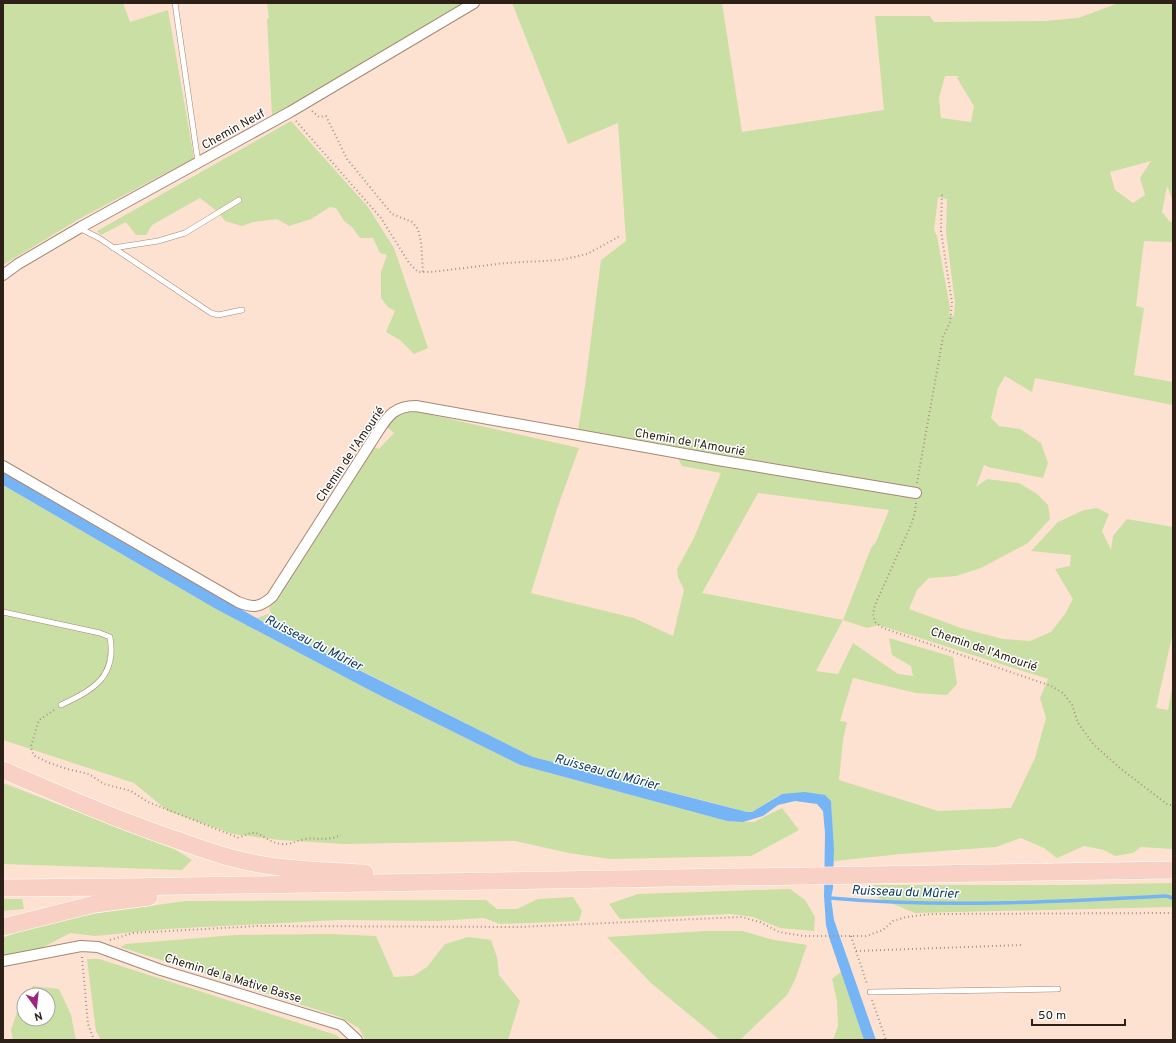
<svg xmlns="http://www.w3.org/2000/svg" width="1176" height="1043" viewBox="0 0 1176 1043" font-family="Overpass,sans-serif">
	<rect width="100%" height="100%" fill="#fee2d1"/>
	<!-- green -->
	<g fill="#c9dfa4" fill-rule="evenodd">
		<path d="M3,3H123L130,22L168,10L194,158L79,219L3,265Z"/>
		<path d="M267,3H467L272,116L267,19L269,18Z"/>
		<path d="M512,3H722L742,132L884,110L875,16H930L934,22L1045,21L1078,18L1119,3H1173V201L1167,186L1162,212L1170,222L1173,221V242L1144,241L1136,306L1144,308L1134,375L1173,382V405L1035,378L1032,392L1005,376L998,388L991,418L999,426L1020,429L1041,443L1048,463L1043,478L988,467L984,465L976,487L987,479L1019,483L1037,494L1048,505L1050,519L1028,543L981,568L956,576L929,578L917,590L909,609L961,628L1003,639L1030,641L1051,632L1065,614L1073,599L1055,569L1070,566L1071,555L1031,551L1058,522L1084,510L1097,508L1109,514L1102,531L1111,550L1113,536L1127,519L1173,527V632L1156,708L1168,710L1173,682V849L1141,847L1133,853L1115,856L1104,850L1084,846L1057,858L1044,848L1021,838L996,847L901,854L834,861L831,801L781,794L752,812H746L725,806L533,757L257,618L271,613L269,608L373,447L379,449L394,433L387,427C396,412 402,413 419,412L579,448L557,509L531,593L634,618L673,636L684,590L678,577L677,569L693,540L721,473L682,466L673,448L578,430L585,386L601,260L626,241L618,123L568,144ZM945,76H959L957,78L974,106L971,122L941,118L939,98ZM1151,161L1140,178L1145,195L1133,203L1115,190L1110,172ZM938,197L947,199L946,232L955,303L954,316L949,315L950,308L937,236L934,230ZM758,493L889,510L876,542L871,548L843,620L702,593ZM843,620L867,628L879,625L1048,679L1040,698L1046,718L1035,758L1011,808L938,811L839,780L843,740L847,722L840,721L853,678L916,693L947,695L957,684L953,657L889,638L892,655L911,666L913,676L898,674L853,643L838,674L816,671Z"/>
		<path d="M291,121L368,207L394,248L428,348L414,354L400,340L386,332L395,311L388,307L381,298V272L387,255L380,253L373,238H360L352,227L344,221L336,208L330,207L311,219L289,226L277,219L253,222L242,226L225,221L219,213L200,198L152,225L146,235H136L126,222L101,235L97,231Z"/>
		<path d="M3,485L216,609L373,692L520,765L727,821L754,822L782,808L799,830L751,856L610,859L569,853L515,841L345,844L280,840L233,834L168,811L134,783L3,740Z"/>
		<path d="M3,783L176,850L192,860L182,870L3,864Z"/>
		<path d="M1173,883V907L915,913L878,898L873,885H1066Z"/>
		<path d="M790,889L805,900L815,917L814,931L780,928L753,917L731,914L620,919L609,904L638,894Z"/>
		<path d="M573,897L582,911L579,921L500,924L484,918L437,921L338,920L166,929L95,936L70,933L40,949L3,957V938L33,925L92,914L186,901L486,900L497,909H517L538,899Z"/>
		<path d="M3,899H22L24,909L3,911Z"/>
		<path d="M707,931H742L774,940L807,945L795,980L787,995L740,1040H720L651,983L607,937Z"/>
		<path d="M331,934L376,936L394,977L413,976L427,967L445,944L468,937L491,940L497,957L499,975L520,1001L508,1040H365L359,1028L340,1017L120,947L126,944L235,935Z"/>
		<path d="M87,959H99L336,1035L342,1040H101L96,1031Z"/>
		<path d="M841,972L864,1040H833L838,1026L837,1001L832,979Z"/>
		<path d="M33,986L59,989L71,1015L76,1040H13L11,1030L17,1012L24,1000V1019H48V995H27Z"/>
	</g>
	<!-- water -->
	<path fill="#76b5f5" d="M3,471L102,530L267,624L533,757L747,812H752L782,794L805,792L825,795L831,801L834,849L833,888L831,898L834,920L876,1040H864L829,937L826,925L824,896L825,833L823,811L817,804L795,801L778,805L763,816L743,822L727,821L520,765L373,692L216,609L3,485Z"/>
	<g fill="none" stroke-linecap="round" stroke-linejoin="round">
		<!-- stream -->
		<path stroke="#76b5f5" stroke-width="3.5" d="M830,898C941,908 1054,902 1166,896L1173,898"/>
		<!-- service casing -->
		<g stroke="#a78774" stroke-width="6">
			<g id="service">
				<path d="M175,3L198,162"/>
				<path d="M79,228L99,238L211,313L218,315L242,310"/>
				<path d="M113,248L158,241L185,233L239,200"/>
				<path d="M3,612L100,633L110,637C117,677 93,690 61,705"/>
				<path d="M870,992L1058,989"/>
			</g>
		</g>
		<!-- minor casing -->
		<g stroke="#a78774" stroke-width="12">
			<g id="minor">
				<path d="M3,275L18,264L81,227L290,112L474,3"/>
				<path d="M3,466L238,602C253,608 259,608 272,597L375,436C387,418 392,406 416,406L718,460L916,493"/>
				<path d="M3,961L81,946L98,947L161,970L341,1025L357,1040"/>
			</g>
		</g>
		<!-- trunk casing -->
		<g stroke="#fff" stroke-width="18">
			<g id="trunk">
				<path d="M3,770C61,795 117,820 177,840C199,848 221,856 244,861C284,870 324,871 365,873"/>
				<path d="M3,888L123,887L1173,870"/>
				<path d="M3,927L95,904L149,897"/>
			</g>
		</g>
		<!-- path -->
		<g stroke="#a89386" stroke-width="2" stroke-dasharray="1 3" stroke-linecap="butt">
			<path d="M312,111L319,117L326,116L347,159L392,214L412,222L418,229L421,242L423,272"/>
			<path d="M296,121L381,218L409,263L418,272H431L506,263L561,260L587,254L620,236"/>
			<path d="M917,483L943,337L950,322L952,303L941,231L942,192"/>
			<path d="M916,503L915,512L911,525L875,605L873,614L875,622L883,628L1051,686L1063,693L1072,705L1078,723L1094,745L1120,768L1168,805H1173"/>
			<path d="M54,710L39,720L31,746L32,752L35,756L47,762L67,769L89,774L104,784L131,791L148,802L239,838C261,825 261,841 281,844C290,845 296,841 305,839C319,837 326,842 341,835"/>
			<path d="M851,936L867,984"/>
			<path d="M110,940L133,933L258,926L518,927L741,917L760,922L779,932L804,936H866L883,930L893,921L906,917L931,914L1173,913"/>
			<path d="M856,951L1022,945"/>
			<path d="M82,957L88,1024L94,1040"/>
			<path d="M872,1000L886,1040"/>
		</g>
		<!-- service -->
		<use href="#service" stroke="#fff" stroke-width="5"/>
		<!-- minor -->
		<use href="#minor" stroke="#fff" stroke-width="10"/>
		<!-- trunk -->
		<use href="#trunk" stroke="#f8d0c4" stroke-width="17"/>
	</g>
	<g text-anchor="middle" stroke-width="3" stroke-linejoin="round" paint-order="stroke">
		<!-- street labels -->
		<g font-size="12" fill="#2c2018" stroke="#fff">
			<text transform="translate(233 129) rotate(-29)" y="4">Chemin Neuf</text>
			<text transform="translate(690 442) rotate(10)" y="4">Chemin de l'Amourié</text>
			<text transform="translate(350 454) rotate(-56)" y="4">Chemin de l'Amourié</text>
			<text transform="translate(984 649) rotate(19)" y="4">Chemin de l'Amourié</text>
			<text transform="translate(233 978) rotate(17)" y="4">Chemin de la Mative Basse</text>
		</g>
		<!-- water labels -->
		<g font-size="13" font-style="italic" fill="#0b3a62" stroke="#fff">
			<text transform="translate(314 642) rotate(27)" y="5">Ruisseau du Mûrier</text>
			<text transform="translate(607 771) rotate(15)" y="5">Ruisseau du Mûrier</text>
			<text transform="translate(905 891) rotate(2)" y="5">Ruisseau du Mûrier</text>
		</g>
	</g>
	<!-- border -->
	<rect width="1176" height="1043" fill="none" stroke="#2c2018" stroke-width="8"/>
	<!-- north arrow -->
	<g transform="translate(36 1007) rotate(165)"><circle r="19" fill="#ffffff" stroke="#aba6a3"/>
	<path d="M0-3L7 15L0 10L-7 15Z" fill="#9f257c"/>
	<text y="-6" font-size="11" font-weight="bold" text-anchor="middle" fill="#2c2018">N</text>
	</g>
	<!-- scale -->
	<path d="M1032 1019v6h93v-6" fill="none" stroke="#2c2018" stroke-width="2"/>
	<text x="1038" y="1019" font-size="12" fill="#2c2018" stroke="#ffffff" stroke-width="3" paint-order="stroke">50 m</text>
</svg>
